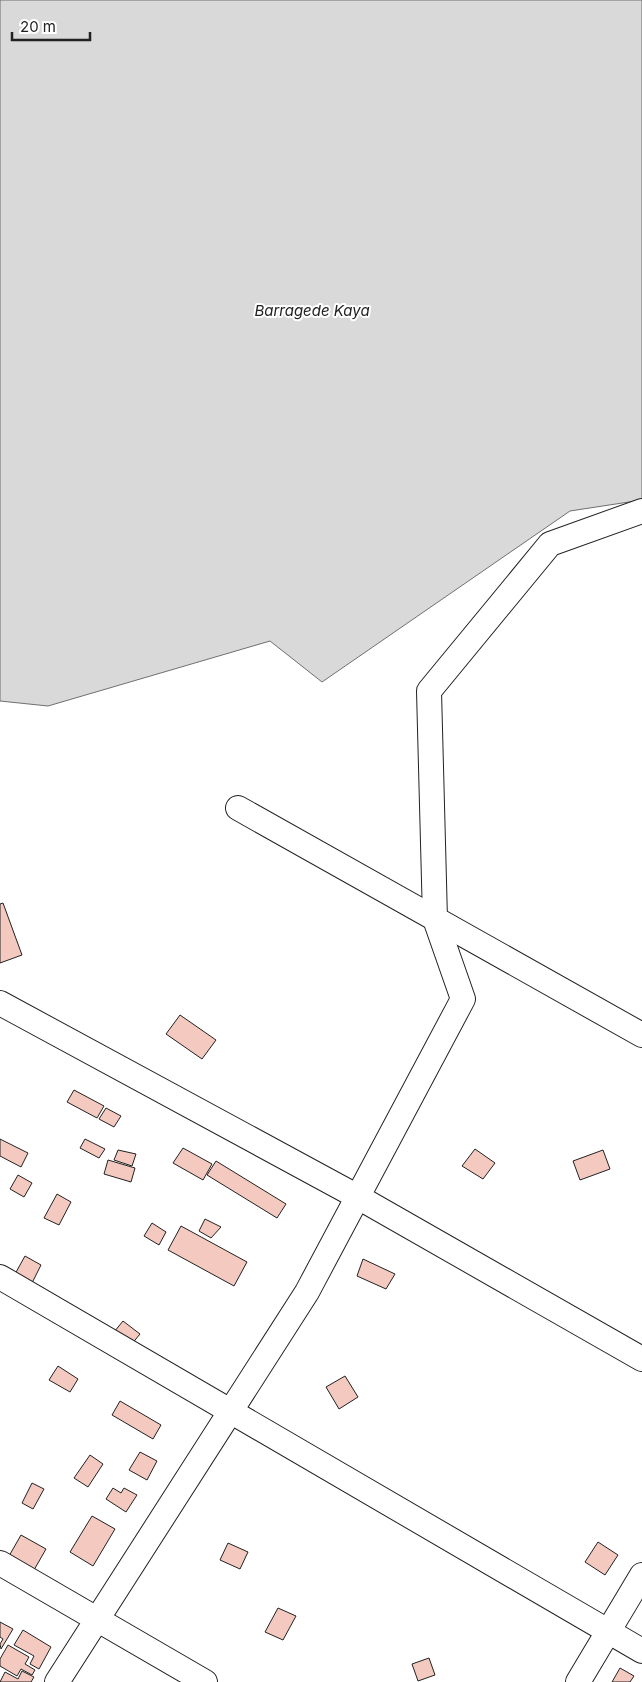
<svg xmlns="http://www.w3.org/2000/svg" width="642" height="1682" viewBox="0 0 642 1682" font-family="Inter,sans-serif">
	<rect width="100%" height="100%" fill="#fff"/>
	<!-- water -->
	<path fill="#d9d9d9" stroke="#6f6f6f" d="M0,0H642V500L570,511L322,682L270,641L48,706L0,701Z"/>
	<!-- building -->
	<g fill="#f3c9c0" stroke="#222">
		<path d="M3,903L22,955L0,963V904Z"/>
		<path d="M180,1015L216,1040L202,1059L166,1034Z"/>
		<path d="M74,1090L104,1106L97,1118L67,1102Z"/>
		<path d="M106,1108L121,1116L114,1127L99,1119Z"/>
		<path d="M0,1139L28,1153L21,1167L0,1156Z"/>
		<path d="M85,1139L105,1149L99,1158L80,1148Z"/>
		<path d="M183,1148L212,1164L203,1180L173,1163Z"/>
		<path d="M475,1149L495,1163L483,1179L462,1166Z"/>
		<path d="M118,1150L136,1154L132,1166L114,1160Z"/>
		<path d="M603,1150L610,1169L580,1180L573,1161Z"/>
		<path d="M108,1160L135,1168L131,1182L104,1174Z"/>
		<path d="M216,1161L286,1204L277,1218L207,1175Z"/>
		<path d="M18,1175L32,1183L24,1197L10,1189Z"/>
		<path d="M57,1194L71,1202L59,1225L44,1218Z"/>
		<path d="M205,1219L221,1227L211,1238L199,1231Z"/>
		<path d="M152,1223L166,1232L159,1245L144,1236Z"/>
		<path d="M181,1226L247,1262L234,1286L168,1250Z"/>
		<path d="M25,1256L41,1265L32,1283L15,1274Z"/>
		<path d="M363,1259L395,1274L386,1289L357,1276Z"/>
		<path d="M123,1321L140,1334L131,1345L114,1332Z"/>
		<path d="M58,1366L78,1379L70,1392L49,1380Z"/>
		<path d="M345,1376L358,1397L339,1409L326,1387Z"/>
		<path d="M120,1401L161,1425L153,1439L112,1415Z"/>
		<path d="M140,1452L157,1461L147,1480L129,1470Z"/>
		<path d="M90,1455L103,1464L88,1487L74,1478Z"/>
		<path d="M32,1483L44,1489L33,1509L22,1503Z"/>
		<path d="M113,1488L121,1493L124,1488L137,1495L126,1512L106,1499Z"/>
		<path d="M92,1516L115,1529L93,1566L70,1552Z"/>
		<path d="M21,1535L46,1549L34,1570L9,1556Z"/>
		<path d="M598,1542L618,1555L605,1575L585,1562Z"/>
		<path d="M228,1543L248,1552L240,1569L220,1560Z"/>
		<path d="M278,1608L296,1616L283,1640L265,1632Z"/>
		<path d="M0,1622L13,1629L1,1649L0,1644L3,1639L0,1637Z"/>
		<path d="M23,1630L51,1647L39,1669L30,1664L34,1656L14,1645Z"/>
		<path d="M8,1645L29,1657L25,1664L35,1670L32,1675L21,1669L17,1676L0,1666V1659Z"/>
		<path d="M429,1658L435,1675L418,1681L412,1664Z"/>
		<path d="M620,1668L634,1676L630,1682H612Z"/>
		<path d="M22,1671L34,1677L31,1682H0L5,1672L18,1679Z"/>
	</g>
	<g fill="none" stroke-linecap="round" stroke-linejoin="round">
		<!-- minor casing -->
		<g stroke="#222" stroke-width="26">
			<g id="minor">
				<path d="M238,808L642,1035"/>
				<path d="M0,1003L358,1197L642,1359"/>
				<path d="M0,1277L642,1651"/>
				<path d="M0,1563L205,1682"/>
				<path d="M57,1682L307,1292L463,999L435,919L429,691L550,544L642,511"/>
				<path d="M578,1682L642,1575"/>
			</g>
		</g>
		<!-- minor -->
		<use href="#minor" stroke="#fff" stroke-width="24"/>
	</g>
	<g text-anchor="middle" stroke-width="4" stroke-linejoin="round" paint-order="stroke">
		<!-- water labels -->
		<g font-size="15" font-style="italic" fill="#222" stroke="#fff">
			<text x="312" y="316">Barragede Kaya</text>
		</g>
	</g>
	<!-- scale -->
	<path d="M12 32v8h78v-8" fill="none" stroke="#222222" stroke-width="2.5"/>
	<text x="20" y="32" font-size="15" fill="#222222" stroke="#ffffff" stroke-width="4" paint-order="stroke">20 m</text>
</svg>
